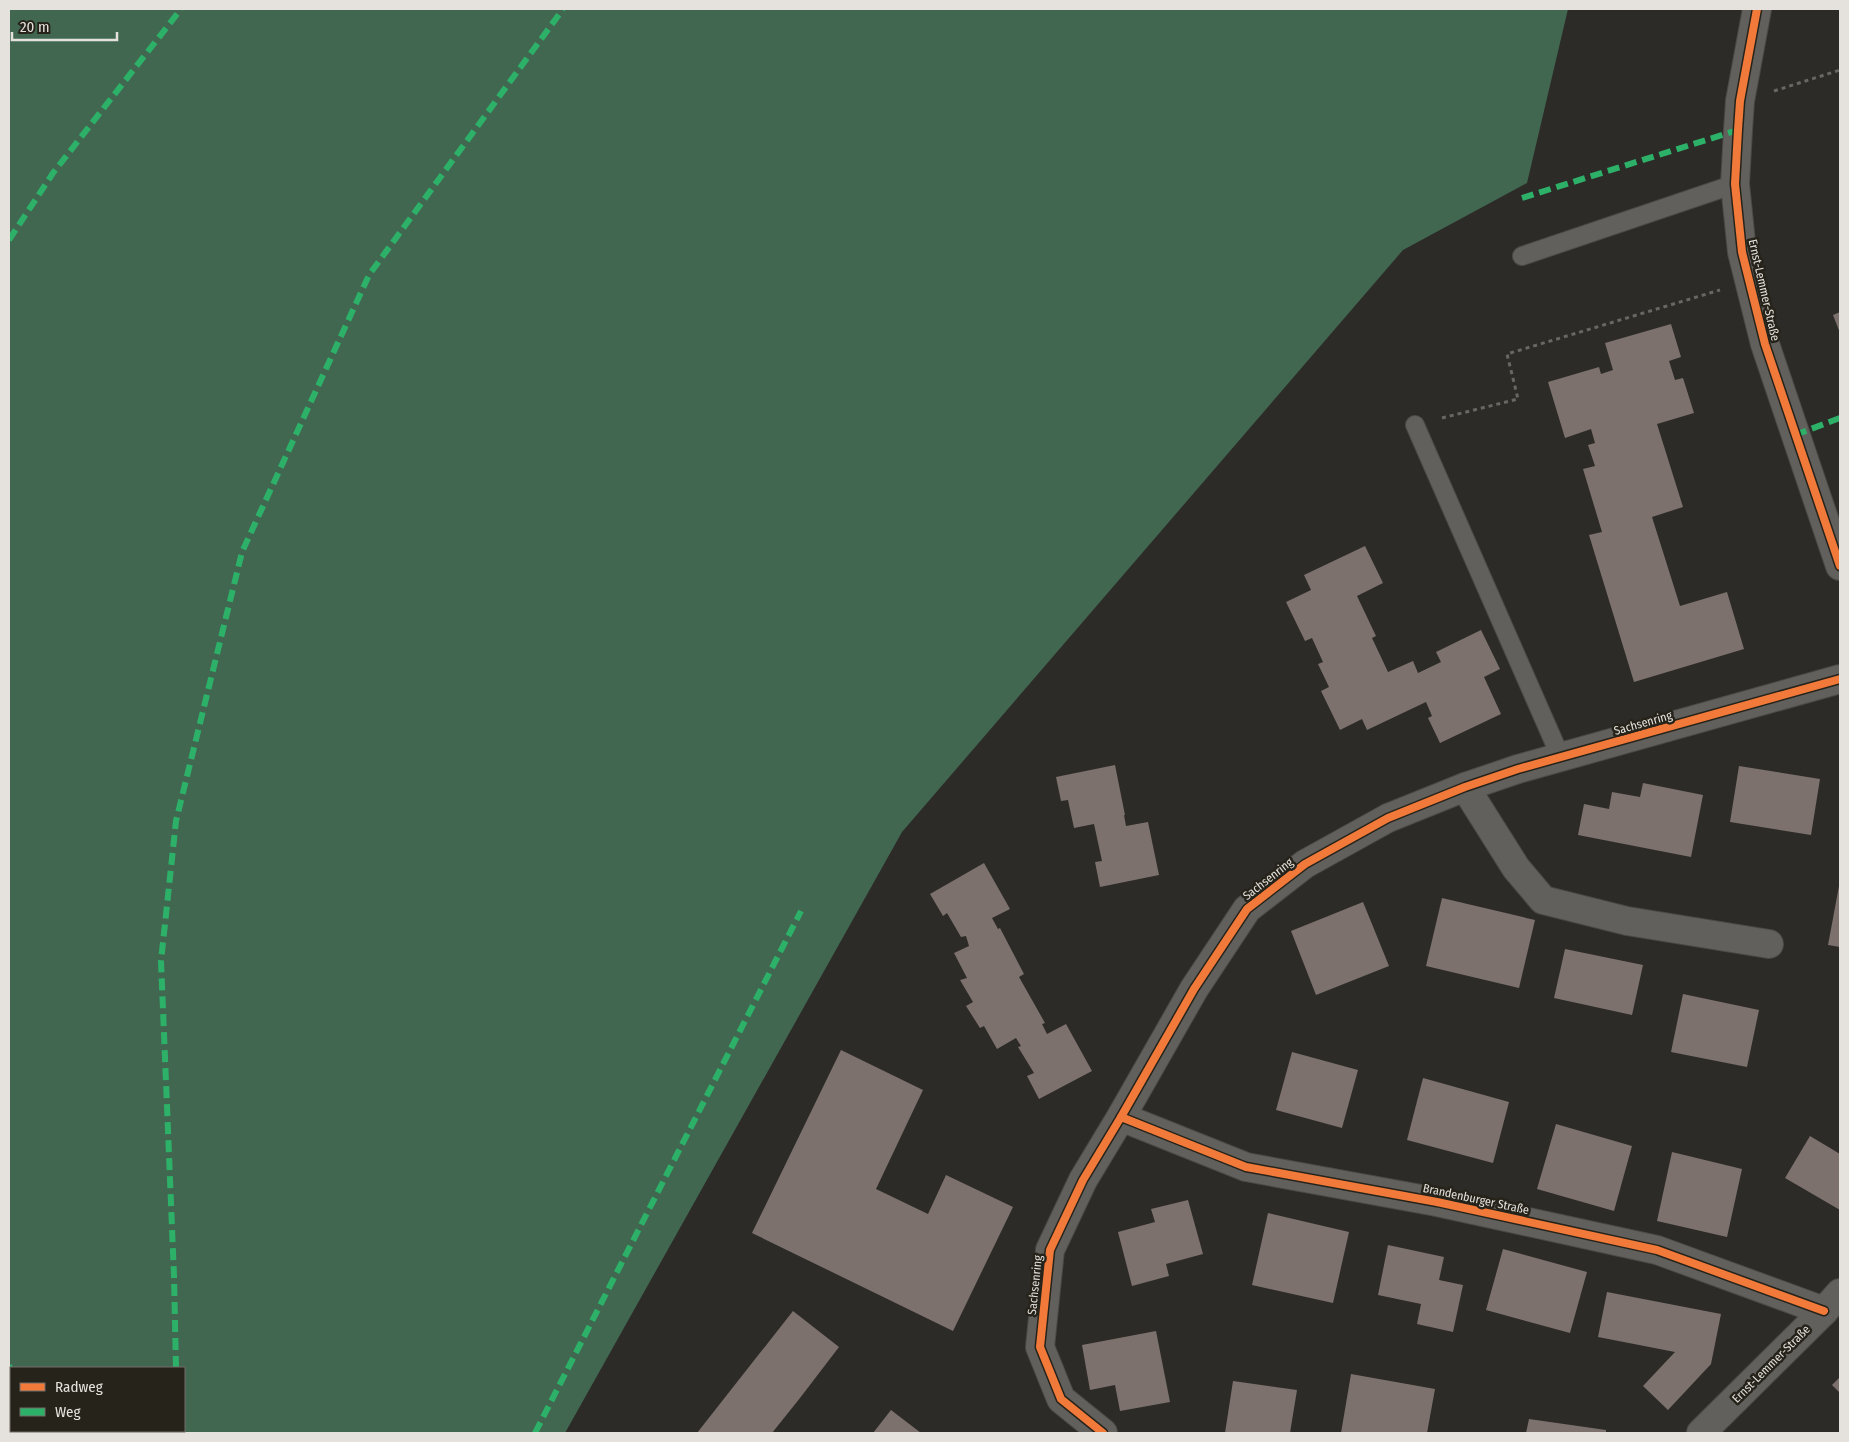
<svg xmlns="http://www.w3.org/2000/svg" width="1849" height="1442" viewBox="0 0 1849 1442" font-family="'Fira Sans Condensed',sans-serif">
	<rect width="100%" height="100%" fill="#2d2b27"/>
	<!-- forest -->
	<path fill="#416751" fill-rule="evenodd" d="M9,9H1568L1527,183L1403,250L902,832L565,1433H9ZM11,1368H184V1431H11Z"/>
	<!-- building -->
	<g fill="#7c716c">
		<path d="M1840,312V333L1833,315Z"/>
		<path d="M1671,324L1681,357L1669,361L1675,380L1683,378L1694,413L1657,424L1683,507L1652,517L1680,606L1727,592L1744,649L1634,682L1589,535L1602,532L1583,469L1595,466L1588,445L1595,443L1591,429L1565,438L1548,382L1599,367L1601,374L1613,370L1605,343Z"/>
		<path d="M1365,546L1383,583L1357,596L1376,636L1372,638L1388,672L1413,661L1418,673L1441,662L1436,652L1481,630L1500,669L1484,677L1501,714L1440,743L1428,718L1432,716L1426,702L1367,730L1362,719L1340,730L1321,691L1329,687L1318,664L1323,662L1312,638L1305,641L1286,602L1311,590L1304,575Z"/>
		<path d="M1115,765L1125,815H1124L1126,826L1148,822L1159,875L1100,887L1095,862L1102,861L1094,824L1074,828L1068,800L1061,801L1056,777Z"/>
		<path d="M1739,766L1820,779L1811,835L1730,822Z"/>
		<path d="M1643,783L1703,795L1691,857L1578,835L1584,804L1609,809L1612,792L1640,797Z"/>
		<path d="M984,863L1010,909L992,918L998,929L1000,928L1024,974L1019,977L1045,1023L1042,1024L1047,1034L1066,1024L1092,1071L1039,1099L1027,1076L1034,1073L1018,1047L1021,1046L1016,1038L997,1049L984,1026L980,1028L966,1006L973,1002L960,980L967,978L954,953L969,946L966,936L961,937L947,913L943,916L930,894Z"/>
		<path d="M1839,886H1840V947L1828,945Z"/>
		<path d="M1442,898L1535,920L1519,988L1426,966Z"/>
		<path d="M1363,902L1389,966L1316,995L1291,931Z"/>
		<path d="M1565,949L1643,965L1632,1015L1554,998Z"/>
		<path d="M1683,994L1759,1010L1747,1067L1671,1052Z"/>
		<path d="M841,1050L923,1090L876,1189L928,1214L946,1175L1013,1207L953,1331L752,1233Z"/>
		<path d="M1292,1052L1358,1070L1342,1128L1276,1110Z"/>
		<path d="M1423,1078L1509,1102L1493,1163L1407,1140Z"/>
		<path d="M1556,1124L1632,1146L1614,1211L1537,1189Z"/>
		<path d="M1810,1136L1840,1154V1210L1785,1178Z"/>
		<path d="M1672,1152L1742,1169L1727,1237L1657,1221Z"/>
		<path d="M1188,1200L1203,1254L1166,1264L1169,1276L1132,1286L1118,1232L1155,1222L1151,1209Z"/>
		<path d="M1268,1213L1349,1232L1333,1303L1252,1285Z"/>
		<path d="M1388,1245L1444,1257L1439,1280L1463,1285L1453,1332L1417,1324L1421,1304L1378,1295Z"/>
		<path d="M1503,1249L1587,1272L1570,1333L1486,1310Z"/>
		<path d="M1607,1292L1721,1314L1711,1364L1668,1410L1643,1386L1675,1352L1598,1337Z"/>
		<path d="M793,1311L839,1347L800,1398L772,1433H697Z"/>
		<path d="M1156,1331L1170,1402L1120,1411L1115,1385L1090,1390L1082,1345Z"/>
		<path d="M1351,1374L1435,1389L1427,1433H1341Z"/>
		<path d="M1840,1377V1393L1832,1385Z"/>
		<path d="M1233,1381L1297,1390L1290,1433H1225Z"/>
		<path d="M891,1410L921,1433H873Z"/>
		<path d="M1529,1419L1606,1430V1433H1526Z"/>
	</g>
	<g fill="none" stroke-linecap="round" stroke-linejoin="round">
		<!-- lane casing -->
		<g stroke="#4b4946" stroke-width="20">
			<g id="lane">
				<path d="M1522,256L1735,184"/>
				<path d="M1415,425L1561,758"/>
			</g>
		</g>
		<!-- street casing -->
		<g stroke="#4b4946" stroke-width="30">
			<g id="street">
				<path d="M1757,9L1740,101L1738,130L1735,184L1742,252L1765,344L1840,566"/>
				<path d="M1465,787L1516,868L1543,900L1627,921L1769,944"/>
				<path d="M1121,1117L1246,1167L1437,1202L1657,1250L1824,1311"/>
				<path d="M1103,1433L1061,1399L1040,1347L1050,1250L1083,1180L1121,1117L1194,989L1247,909L1305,864L1388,818L1465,787L1518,769L1840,679"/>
				<path d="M1701,1433L1824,1311L1840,1293"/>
			</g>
		</g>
		<!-- path -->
		<g stroke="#686764" stroke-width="3" stroke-dasharray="4 4" stroke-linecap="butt">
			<path d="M1774,91L1840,70"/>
			<path d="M1442,418L1518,399L1507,354L1720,290"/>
		</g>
		<!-- lane -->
		<use href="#lane" stroke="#61605d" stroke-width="18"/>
		<!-- street -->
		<use href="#street" stroke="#61605d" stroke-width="28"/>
		<!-- quiet -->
		<g stroke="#2db169" stroke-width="6" stroke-dasharray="12 6" stroke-linecap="butt">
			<path d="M1522,198L1738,130"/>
			<path d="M9,240L53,173L181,9"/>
			<path d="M1795,435L1840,418"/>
			<path d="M9,1365L11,1373"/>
			<path d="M176,1368L174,1276L161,961L176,821L242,552L369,275L563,9"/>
			<path d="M29,1431L30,1433"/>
			<path d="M177,1431V1433"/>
			<path d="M535,1433L801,911"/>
		</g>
		<!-- cycleway casing -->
		<g stroke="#26231a" stroke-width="11">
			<g id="cycleway">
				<path d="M1757,9L1740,101L1738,130L1735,184L1742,252L1765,344L1840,566"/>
				<path d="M1121,1117L1246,1167L1437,1202L1657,1250L1824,1311"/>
				<path d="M1103,1433L1061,1399L1040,1347L1050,1250L1083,1180L1121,1117L1194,989L1247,909L1305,864L1388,818L1465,787L1518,769L1840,679"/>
			</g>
		</g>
		<!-- cycleway -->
		<use href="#cycleway" stroke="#f17a3a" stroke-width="8"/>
	</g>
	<g text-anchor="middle" stroke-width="5" stroke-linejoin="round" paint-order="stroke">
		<!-- street labels -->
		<g font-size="12" fill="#e5e2dd" stroke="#26231a">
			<text transform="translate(1764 290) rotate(77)" y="4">Ernst-Lemmer-Straße</text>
			<text transform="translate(1643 723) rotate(-16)" y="4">Sachsenring</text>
			<text transform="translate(1268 879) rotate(-38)" y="4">Sachsenring</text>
			<text transform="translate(1476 1199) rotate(12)" y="4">Brandenburger Straße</text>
			<text transform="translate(1035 1285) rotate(-84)" y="4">Sachsenring</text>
			<text transform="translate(1771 1364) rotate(-45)" y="4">Ernst-Lemmer-Straße</text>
		</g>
	</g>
	<!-- border -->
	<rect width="1849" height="1442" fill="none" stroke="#e5e2dd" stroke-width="20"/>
	<!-- legend -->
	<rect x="10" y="1367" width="175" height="65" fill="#26231a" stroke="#726f68"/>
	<rect x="20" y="1383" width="25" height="8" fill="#f17a3a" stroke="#726f68"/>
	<text x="55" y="1392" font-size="15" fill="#e5e2dd">Radweg</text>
	<rect x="20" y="1408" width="25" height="8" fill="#2db169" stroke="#726f68"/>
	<text x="55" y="1417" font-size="15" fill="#e5e2dd">Weg</text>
	<!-- scale -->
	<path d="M12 32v8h105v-8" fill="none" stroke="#e5e2dd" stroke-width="2.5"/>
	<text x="20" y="32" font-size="15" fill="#e5e2dd" stroke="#26231a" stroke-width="4" paint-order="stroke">20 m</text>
</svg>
